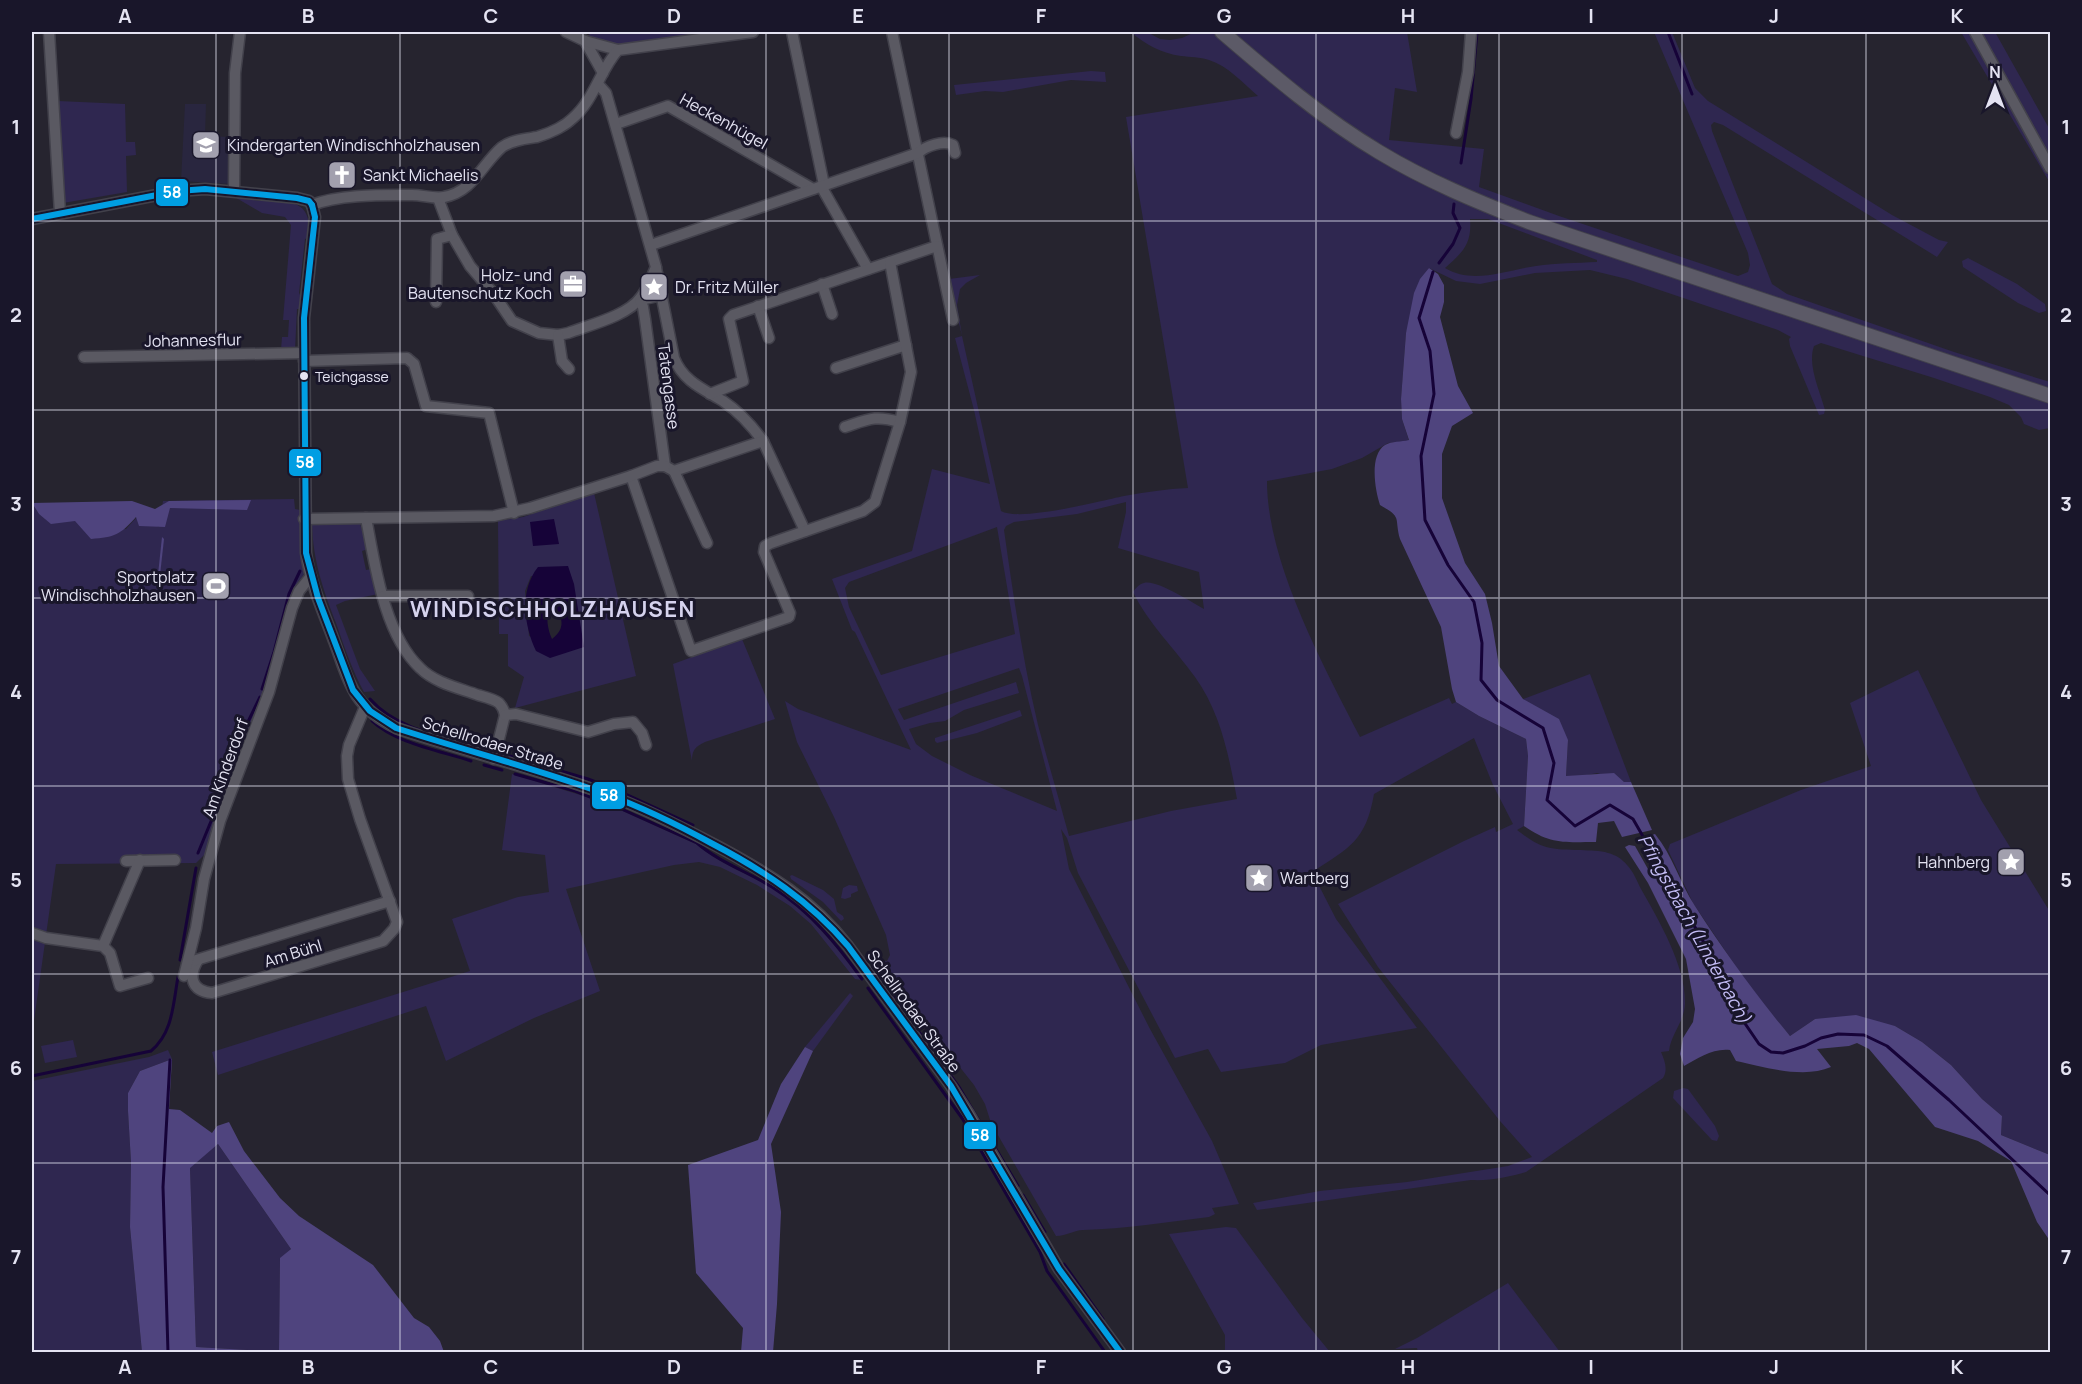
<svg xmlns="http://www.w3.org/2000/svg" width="2082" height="1384" viewBox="0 0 2082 1384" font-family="Manrope,sans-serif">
	<rect width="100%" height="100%" fill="#26242f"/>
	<!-- built -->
	<path fill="#29263f" d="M185,104H206L205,136L230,137V184L181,181Z"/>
	<!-- green -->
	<g fill="#2f2750" fill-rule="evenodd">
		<path d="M590,32H720L618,45L589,36Z"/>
		<path d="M1131,32H1147L1160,39L1170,40L1182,38L1195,32H1407L1417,92L1395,88L1389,140L1484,149L1479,187L1559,216L1738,276L1748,272L1750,265L1748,253L1654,32H1672L1695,88L1708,101L1892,215L1939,240L1948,242L1937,257L1723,125L1714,122L1711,125L1712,131L1772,284L1787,294L1954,352L2050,382V428L2039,430L2024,424L2021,417L2009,405L1990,397L1934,378L1821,343L1814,346C1807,365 1820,391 1825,410L1824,414L1819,415L1790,346L1789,339L1791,337L1778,330L1627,279L1590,270L1535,273L1480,284L1456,281L1429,268L1406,333L1401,399L1402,419L1409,441L1388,443L1362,458L1332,469L1267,481C1267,562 1323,665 1360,737L1449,698L1452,704L1456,702L1479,716L1526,739L1528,756L1524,826L1517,830C1543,850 1549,849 1581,850C1590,851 1600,850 1608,853C1616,855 1622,859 1627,865C1633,871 1637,881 1641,889C1659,921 1686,966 1685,1004C1684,1022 1671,1034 1669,1051L1661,1052C1665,1061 1668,1070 1663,1078L1526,1172C1508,1177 1491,1181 1471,1180L1257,1210L1253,1203L1320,1191L1407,1182L1508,1166L1532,1157L1500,1121L1378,967L1338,904L1464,841L1495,827L1496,832L1513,824L1493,785L1474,738L1374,794C1366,841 1349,848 1312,872L1336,919L1417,1028L1321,1045L1285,1063L1221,1072L1208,1049L1175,1058L1078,873L1067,838L1061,829L1069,869L1150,1029L1212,1141L1239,1204L1212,1208L1215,1214L1209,1217C1167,1222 1125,1229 1083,1230C1074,1230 1067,1236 1056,1236L991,1123L985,1104L974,1085L879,965L882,961H887L890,955L886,935L834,817L797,742L785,701L798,709L911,750L855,632L852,630L832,579L912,551L932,469L990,484L974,410L955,338L962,336L949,279L980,275L966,283L960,289L957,305L962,336L1001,511C1020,522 1100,501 1124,496C1145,492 1167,489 1188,488L1126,117L1258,96C1243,83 1228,66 1209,60C1200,57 1190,57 1181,56C1161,53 1146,45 1131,32ZM1470,219H1488L1597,260V262C1576,263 1556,263 1536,266C1506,270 1473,285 1445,268C1463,252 1472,244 1470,219ZM1126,502V512L1118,548L1199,572L1204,609C1193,603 1156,579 1144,583C1139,584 1136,588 1133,592C1148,623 1175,649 1195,677C1221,713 1229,757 1237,799L1171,811L1069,836C1059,799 1048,762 1038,725C1023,662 1013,594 1004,530L1006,526L1014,522L1077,514ZM997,527L1015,634L881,675L849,607L845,588L849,582ZM1019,668L1022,676L1057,811L970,775L932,756L916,744L909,729L930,723L945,721L964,710L1019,693L1016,682L904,720L898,709Z"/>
		<path d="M1961,32H1995L2050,130V183Z"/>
		<path d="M1091,71L1105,72L1106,82L1071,80L1003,92L985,91L956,95L954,85Z"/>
		<path d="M58,101L125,104L126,142H135L136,155L126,156L127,192L63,203Z"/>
		<path d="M233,196C244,197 253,201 263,201L266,199C294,202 312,202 309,237L305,239L299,293L302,298L301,309H297L295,350H281L282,337H288L289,320H283L291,225L285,217L262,213Z"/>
		<path d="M1968,258L2017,284L2045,304L2046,311L2039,313L2018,303L1963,267L1962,261Z"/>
		<path d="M594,493L636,676L515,708L524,677L508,666V634H499L498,521L523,517ZM531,576L574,584L568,652L529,636L525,591Z"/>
		<path d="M294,499L295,509L300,510V537L304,574L292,591L261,701L207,852L196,863L56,864L32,1035V503L39,514L126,529L137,517L159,527L163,501Z"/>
		<path d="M355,523L360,524L368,549L362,551L366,570L372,569L378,594L345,601L336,605L360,669L375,691L364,692C352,670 344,646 336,623C323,589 313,561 312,524Z"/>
		<path d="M742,639L775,719L705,742C695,747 692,750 692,761L673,664Z"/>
		<path d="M1918,670L1981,800L2050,912V1155L2001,1135L2002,1116L1982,1099L1951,1065L1922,1042L1895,1026L1815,1019L1790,1036L1751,989L1693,903L1668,850L1670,844L1801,790L1871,766L1850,703Z"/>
		<path d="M1590,674L1631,782H1624L1597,773L1582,776H1566L1568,740L1523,699Z"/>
		<path d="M1020,710L1022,716L977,733L937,743L935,741V738Z"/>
		<path d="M512,774L603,802L696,844C718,863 747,873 772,888C809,912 835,944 861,980L855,979L811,924L790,906L757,885L720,867L699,862L674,865L566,889L600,991L534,1018L446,1061L426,1006L218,1075L212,1052L470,971L452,919L518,897L549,892L545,855L502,850Z"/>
		<path d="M792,875L823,890L834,899L837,912L843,916L844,919L841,921L823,902L791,879L790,876Z"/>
		<path d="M849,885L857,886L858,891L851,894V897L845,899L841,898L843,888Z"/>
		<path d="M850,993L853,996L813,1051L805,1047Z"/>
		<path d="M73,1040L77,1057L45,1063L41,1046Z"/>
		<path d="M168,1050L172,1059L140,1071L128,1093V1111L131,1162L130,1227L142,1352H32V1081L149,1057Z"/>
		<path d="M1683,1088L1688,1089L1715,1126L1719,1136L1717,1141L1712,1140L1673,1098L1674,1091Z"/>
		<path d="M218,1144L291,1249L280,1259L279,1352L196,1347L190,1167Z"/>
		<path d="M1226,1227L1236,1228L1302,1318L1330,1352H1225V1335L1169,1234Z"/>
		<path d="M1508,1283L1560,1352H1418L1417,1348L1395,1349L1417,1338Z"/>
	</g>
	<!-- forest -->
	<g fill="#4f447e" fill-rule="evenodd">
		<path d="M1429,268L1438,274L1444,285V302L1440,317L1458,386L1473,413L1452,426L1442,454V498L1465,563L1485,594L1492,623L1499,666L1523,699L1559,719L1568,740L1566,776L1614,773L1624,782H1631L1652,830L1622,837L1614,821L1598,823L1596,842C1565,842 1551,845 1524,826L1528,756L1526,739L1479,716L1456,702L1452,689L1441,627L1400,539C1394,517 1403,518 1380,505C1375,490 1369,455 1385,445C1392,441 1401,442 1409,440L1402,419L1401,399L1406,333L1414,293L1420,279Z"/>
		<path d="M251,500L247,510L170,508L165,527L139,526L136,517C120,535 115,537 91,539L75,521L51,524L39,514L32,503L132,501L155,509L169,501Z"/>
		<path d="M162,537L164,539L157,602L155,603Z"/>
		<path d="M1655,834C1673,856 1680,883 1695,906C1724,951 1755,994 1790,1036L1815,1019L1856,1015L1895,1026L1922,1042L1951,1065L1982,1099L2002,1116L2001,1135L2050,1155V1241L2037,1222L2011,1161L1978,1141L1935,1127L1869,1049L1857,1043L1849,1046L1817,1049L1831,1067C1804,1079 1764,1067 1736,1061L1730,1050C1713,1048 1698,1058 1684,1066L1680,1054L1683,1038L1693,1022L1695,1009L1686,959L1648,883L1625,847L1629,845L1635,846L1653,878L1658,877L1645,842L1649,836Z"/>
		<path d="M805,1047L813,1051L771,1144L781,1212L777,1304L773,1352H741L743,1328L696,1273L688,1165L758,1140L781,1084Z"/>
		<path d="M172,1059L169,1109L180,1110L212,1133L217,1126L229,1122L244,1151L280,1198L299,1216L373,1265L414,1318L429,1327L440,1341L444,1352H142L130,1227L131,1162L128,1111V1093L140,1071ZM218,1144L291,1249L280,1258L279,1352L196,1347L190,1168Z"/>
	</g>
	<!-- water -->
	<g fill="#160338" fill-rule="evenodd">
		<path d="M554,519L559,544L533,546L530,522Z"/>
		<path d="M568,566L574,584L584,647L550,658L536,651C524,625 519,591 538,567ZM550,608L556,609C564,620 564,630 552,639C548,630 545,617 550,608Z"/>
	</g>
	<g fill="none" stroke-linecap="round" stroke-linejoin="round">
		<!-- stream -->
		<g stroke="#160338" stroke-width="3">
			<path d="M1668,32L1692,94"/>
			<path d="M1461,163L1471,99L1477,32"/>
			<path d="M1439,263L1453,244L1460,228L1453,213L1454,204"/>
			<path d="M1433,272L1419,318L1430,351L1434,394L1421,456L1425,520L1448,565L1474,602L1482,643L1481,680L1497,700L1543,728L1554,763L1547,800L1575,826L1610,805L1633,819L1719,969L1733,1006L1759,1044L1771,1052L1783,1053L1805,1046L1821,1038L1838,1034L1864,1035L1887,1046L1949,1100L2050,1195"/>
			<path d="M262,689L274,652L289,594L300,571"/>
			<path d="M370,699C396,729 441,736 478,747"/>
			<path d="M372,721C395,743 441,751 471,761"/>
			<path d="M510,756L588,779L619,791L693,825"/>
			<path d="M484,765L502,770"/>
			<path d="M515,774L575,791L603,802"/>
			<path d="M617,807L697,843C719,862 748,872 772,887C810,911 836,943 862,979"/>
			<path d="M198,853L237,758L245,734V728L260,697"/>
			<path d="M180,960L196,868"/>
			<path d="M876,973L959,1087L1018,1186"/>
			<path d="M868,988L962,1118L1040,1252L1047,1271L1105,1352"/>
			<path d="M32,1076L151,1051C173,1033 173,1004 178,977"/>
			<path d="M1023,1195L1045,1232"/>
			<path d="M1064,1264L1103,1319"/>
			<path d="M168,1352L163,1187L170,1060"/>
		</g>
		<!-- minor casing -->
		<g stroke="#42414b" stroke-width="13">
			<g id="minor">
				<path d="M49,32L60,213"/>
				<path d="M566,32L585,41L603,73"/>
				<path d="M792,32L824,185"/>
				<path d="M892,32L953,320"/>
				<path d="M1975,32L2050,168"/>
				<path d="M585,41L618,50"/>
				<path d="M616,124L668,106L813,189"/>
				<path d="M1456,133L1468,72L1471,32"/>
				<path d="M821,186L868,269"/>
				<path d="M234,191L235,73L240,32"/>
				<path d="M438,198L452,235L470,266L493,293L512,321L539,333L558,335L568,333C589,325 628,316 641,297C648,288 651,278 656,267L606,93L598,84"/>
				<path d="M312,205L315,217L304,318L306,553C310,583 324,613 334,641C341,659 346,680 357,696C367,711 380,720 396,728C466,752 539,769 608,795C646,809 683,828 719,847C771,875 811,899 848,946L951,1086L969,1114L1059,1269L1120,1352"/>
				<path d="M312,205C339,194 383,195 412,195C423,195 434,199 444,197C473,192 482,164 502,147C512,140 525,139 537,137C550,133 563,128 573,118C594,100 600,70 618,50L753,32"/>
				<path d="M32,219L178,191L205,189L297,198L309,201L312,205"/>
				<path d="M651,245L918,153C926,146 943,140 953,145L955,153"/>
				<path d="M656,268L674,358C683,381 703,389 723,401C738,411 752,426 763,441L805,531"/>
				<path d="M822,284L832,314"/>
				<path d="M662,295L640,300L643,307L645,319L665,466L674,471L763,441"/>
				<path d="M436,302L437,239L452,235"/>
				<path d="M758,306L769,338"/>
				<path d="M558,335L562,361L569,369"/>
				<path d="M84,357L303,353"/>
				<path d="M304,361L407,358L414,364L426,406L489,413L514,513"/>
				<path d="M836,368L906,345"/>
				<path d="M710,394L743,381L729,319L733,315L937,246"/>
				<path d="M845,427C869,419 875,415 900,422"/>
				<path d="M674,471L707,543"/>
				<path d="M631,476L691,651L789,617L790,613L764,552L765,546L771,543L863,511L875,502L900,422L911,372L890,262"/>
				<path d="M366,518C375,565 384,634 420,668C435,683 459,688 478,695C485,697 494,699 499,703C503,707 504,710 505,715L494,759"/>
				<path d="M304,519L494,516L530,508L631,476L657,466H665"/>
				<path d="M383,596H468"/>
				<path d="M505,715L516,714L588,732L614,724L633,722L642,733L646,745"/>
				<path d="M126,861L175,860"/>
				<path d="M32,933L46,938L103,946L110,953L120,986L148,978"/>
				<path d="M103,946L140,860"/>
				<path d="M198,960C188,976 191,991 212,993L383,941L394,929L397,922L360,819L348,779L347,756L349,745L365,707"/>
				<path d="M193,961L390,901"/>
				<path d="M184,976L196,928L204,879L220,821L269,692L292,608L299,591L311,576"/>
			</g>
		</g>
		<!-- major casing -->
		<g stroke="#42414b" stroke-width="16">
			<path id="major" d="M1222,32C1272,75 1322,118 1379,152C1427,181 1478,202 1529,222L2050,396"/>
		</g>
		<!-- minor -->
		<use href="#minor" stroke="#5a5962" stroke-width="10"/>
		<!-- major -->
		<use href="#major" stroke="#5c5a67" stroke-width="14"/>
		<!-- bus-1 casing -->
		<g stroke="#19162a" stroke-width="10">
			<g id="bus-1">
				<path d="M312,205L315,217L304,318L306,553L318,598L353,690L370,711L396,728C466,751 539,769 608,795C644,808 678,825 711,843C763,870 810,901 848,946L951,1086L1059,1269L1120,1352"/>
				<path d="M32,219L178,191L205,189L297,198L309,201L312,205"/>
			</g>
		</g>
		<!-- bus-1 -->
		<use href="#bus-1" stroke="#009ee3" stroke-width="6"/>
	</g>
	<!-- grid -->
	<path fill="none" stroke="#e4e3f2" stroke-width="1.5" stroke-opacity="0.55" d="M216,32V1352M400,32V1352M583,32V1352M766,32V1352M949,32V1352M1133,32V1352M1316,32V1352M1499,32V1352M1682,32V1352M1866,32V1352M32,221H2050M32,410H2050M32,598H2050M32,786H2050M32,974H2050M32,1163H2050"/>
	<!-- icons -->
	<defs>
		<g id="school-square" transform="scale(1.5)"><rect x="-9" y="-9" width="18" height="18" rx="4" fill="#a2a0ae" stroke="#19162a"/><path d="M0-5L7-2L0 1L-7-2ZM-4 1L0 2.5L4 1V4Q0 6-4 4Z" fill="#fff"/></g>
		<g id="church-square" transform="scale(1.5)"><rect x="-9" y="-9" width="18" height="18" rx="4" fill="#a2a0ae" stroke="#19162a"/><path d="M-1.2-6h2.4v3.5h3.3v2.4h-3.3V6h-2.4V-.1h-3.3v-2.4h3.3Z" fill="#fff"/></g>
		<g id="office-square" transform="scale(1.5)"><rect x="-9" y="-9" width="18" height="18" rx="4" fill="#a2a0ae" stroke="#19162a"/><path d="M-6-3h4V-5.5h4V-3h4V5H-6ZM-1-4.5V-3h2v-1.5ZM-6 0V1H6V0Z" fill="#fff"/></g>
		<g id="sight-square" transform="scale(1.5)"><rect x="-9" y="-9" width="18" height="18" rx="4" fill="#a2a0ae" stroke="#19162a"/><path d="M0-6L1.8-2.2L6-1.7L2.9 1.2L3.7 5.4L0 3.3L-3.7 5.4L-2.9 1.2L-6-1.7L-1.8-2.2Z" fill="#fff"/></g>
		<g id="stadium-square" transform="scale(1.5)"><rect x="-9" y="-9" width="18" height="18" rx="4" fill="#a2a0ae" stroke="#19162a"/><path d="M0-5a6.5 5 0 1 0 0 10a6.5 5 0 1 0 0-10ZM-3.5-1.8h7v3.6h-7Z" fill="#fff"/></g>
	</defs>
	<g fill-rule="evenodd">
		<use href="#school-square" x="206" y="145"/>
		<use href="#church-square" x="342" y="175"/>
		<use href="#office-square" x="573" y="284"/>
		<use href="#sight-square" x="654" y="287"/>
		<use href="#stadium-square" x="216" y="586"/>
		<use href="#sight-square" x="2011" y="862"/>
		<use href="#sight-square" x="1259" y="878"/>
	</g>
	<!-- markers -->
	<circle fill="#e4e3f2" stroke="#19162a" stroke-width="2" cx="304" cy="376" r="5"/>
	<g text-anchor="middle" stroke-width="6" stroke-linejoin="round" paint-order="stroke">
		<!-- bus labels -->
		<g font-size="14" fill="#e4e3f2" stroke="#19162a" text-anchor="start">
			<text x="315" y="382">Teichgasse</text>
		</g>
		<!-- street labels -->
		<g font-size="16" fill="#e4e3f2" stroke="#19162a">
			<text transform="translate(724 121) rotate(29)" y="6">Heckenhügel</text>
			<text transform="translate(193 340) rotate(-1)" y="6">Johannesflur</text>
			<text transform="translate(669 386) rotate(83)" y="6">Tatengasse</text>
			<text transform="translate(493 743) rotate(17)" y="6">Schellrodaer Straße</text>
			<text transform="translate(225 768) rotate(-70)" y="6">Am Kinderdorf</text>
			<text transform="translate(293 953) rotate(-17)" y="6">Am Bühl</text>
			<text transform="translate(914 1011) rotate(54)" y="6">Schellrodaer Straße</text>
		</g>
		<!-- poi labels -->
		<g font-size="16" fill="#e4e3f2" stroke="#19162a" text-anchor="start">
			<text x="227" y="151">Kindergarten Windischholzhausen</text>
			<text x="363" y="181">Sankt Michaelis</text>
			<text x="552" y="281" text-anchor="end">Holz- und<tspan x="552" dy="18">Bautenschutz Koch</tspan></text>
			<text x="675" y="293">Dr. Fritz Müller</text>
			<text x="195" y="583" text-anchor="end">Sportplatz<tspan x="195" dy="18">Windischholzhausen</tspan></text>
			<text x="1990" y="868" text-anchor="end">Hahnberg</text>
			<text x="1280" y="884">Wartberg</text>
		</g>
		<!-- water labels -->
		<g font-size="18" font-style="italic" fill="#c4bdf6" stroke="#19162a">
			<text transform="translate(1694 929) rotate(61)" y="6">Pfingstbach (Linderbach)</text>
		</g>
		<!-- district labels -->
		<g font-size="22" font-weight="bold" letter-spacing="1.5" fill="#d5d2ee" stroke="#19162a">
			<text x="553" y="617">WINDISCHHOLZHAUSEN</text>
		</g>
	</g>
	<g stroke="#19162a" stroke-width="2">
		<rect x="155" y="178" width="34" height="29" rx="6" fill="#009ee3"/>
		<rect x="288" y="448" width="34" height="29" rx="6" fill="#009ee3"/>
		<rect x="591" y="781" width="35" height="29" rx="6" fill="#009ee3"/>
		<rect x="963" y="1121" width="34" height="29" rx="6" fill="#009ee3"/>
	</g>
	<g font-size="16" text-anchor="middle" font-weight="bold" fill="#fff">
		<text x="172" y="198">58</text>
		<text x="305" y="468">58</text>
		<text x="609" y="801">58</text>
		<text x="980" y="1141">58</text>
	</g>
	<!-- border -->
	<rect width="2082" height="1384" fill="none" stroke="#19162a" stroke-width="66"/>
	<!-- north arrow -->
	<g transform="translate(1995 87)" stroke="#19162a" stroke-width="4.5" paint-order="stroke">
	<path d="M0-4.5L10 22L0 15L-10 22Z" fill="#e4e3f2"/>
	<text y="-9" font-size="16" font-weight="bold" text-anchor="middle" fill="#e4e3f2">N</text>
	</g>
	<rect x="33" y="33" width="2016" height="1318" fill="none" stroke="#e4e3f2" stroke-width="2"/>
	<g font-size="20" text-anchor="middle" font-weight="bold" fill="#e4e3f2">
		<text x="125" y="23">A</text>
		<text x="308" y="23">B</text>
		<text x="491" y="23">C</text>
		<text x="674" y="23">D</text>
		<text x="858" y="23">E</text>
		<text x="1041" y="23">F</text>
		<text x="1224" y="23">G</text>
		<text x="1408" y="23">H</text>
		<text x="1591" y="23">I</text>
		<text x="1774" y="23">J</text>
		<text x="1957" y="23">K</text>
		<text x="16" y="134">1</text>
		<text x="2066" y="134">1</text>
		<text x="16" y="322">2</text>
		<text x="2066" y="322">2</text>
		<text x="16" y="511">3</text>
		<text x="2066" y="511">3</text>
		<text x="16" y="699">4</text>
		<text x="2066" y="699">4</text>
		<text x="16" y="887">5</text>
		<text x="2066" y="887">5</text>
		<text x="16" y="1075">6</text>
		<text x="2066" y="1075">6</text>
		<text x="16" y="1264">7</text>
		<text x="2066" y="1264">7</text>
		<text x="125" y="1374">A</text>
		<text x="308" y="1374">B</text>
		<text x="491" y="1374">C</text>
		<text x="674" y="1374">D</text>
		<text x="858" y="1374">E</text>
		<text x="1041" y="1374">F</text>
		<text x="1224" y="1374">G</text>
		<text x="1408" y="1374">H</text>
		<text x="1591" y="1374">I</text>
		<text x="1774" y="1374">J</text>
		<text x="1957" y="1374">K</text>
	</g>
</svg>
